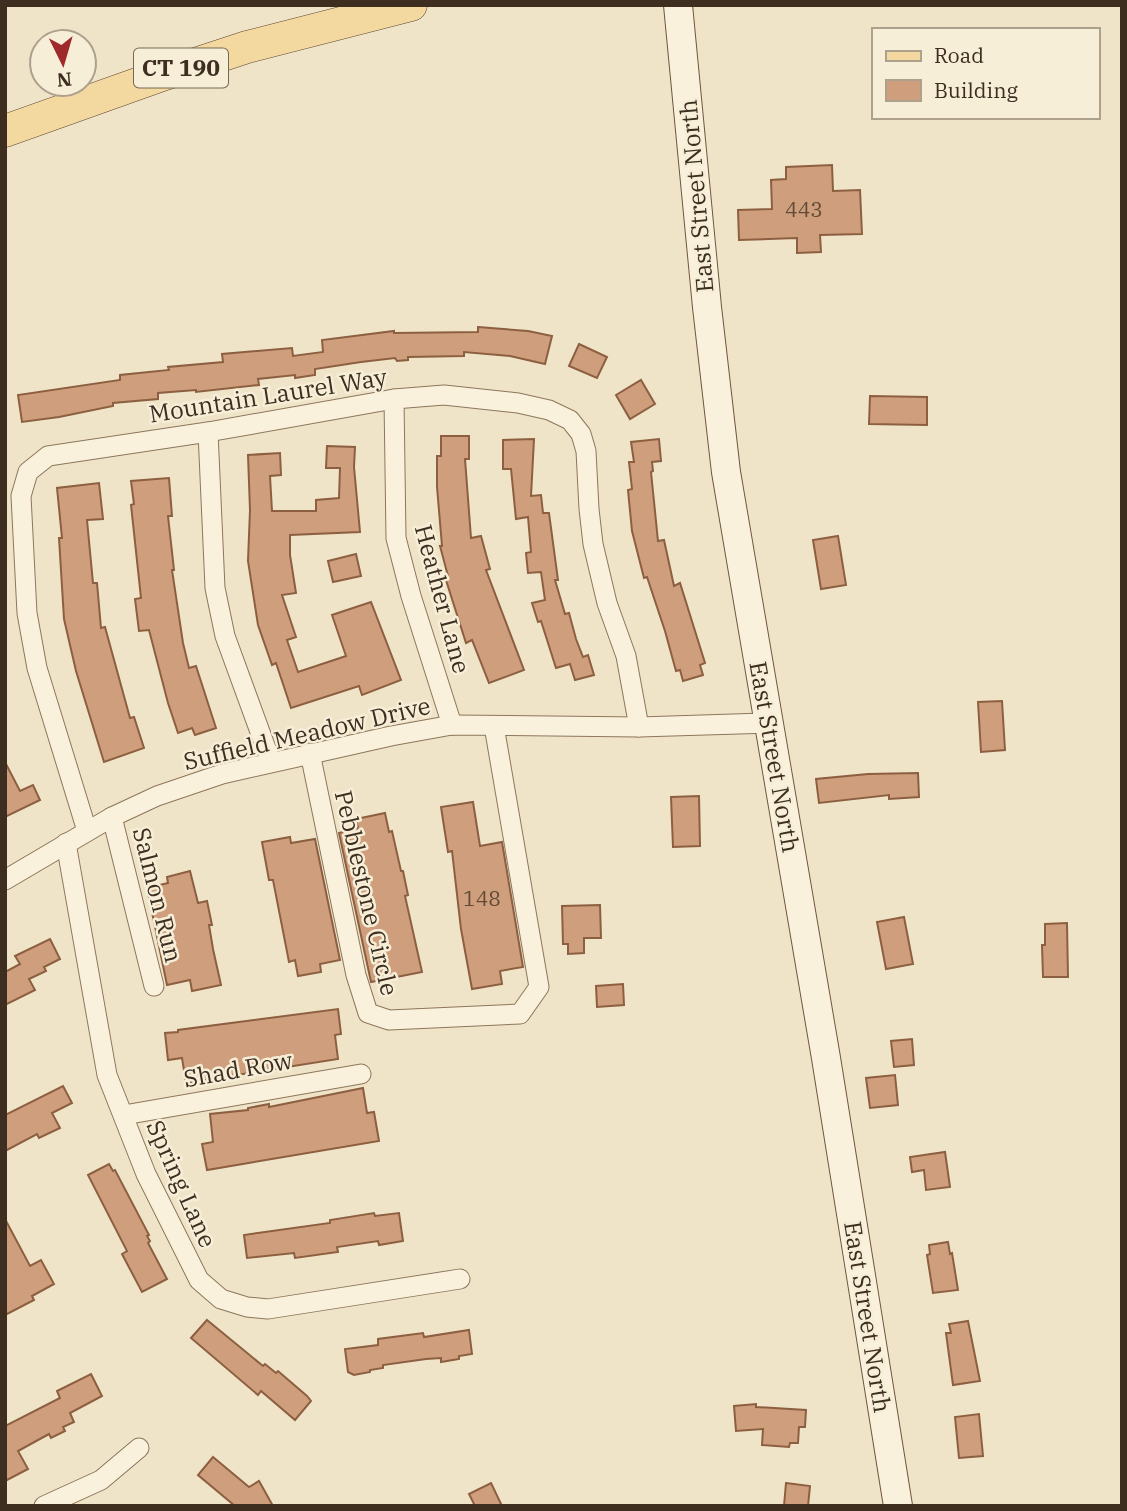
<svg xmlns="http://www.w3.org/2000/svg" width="1127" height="1511" viewBox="0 0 1127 1511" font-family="'IBM Plex Serif',serif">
	<rect width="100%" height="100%" fill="#f0e4c8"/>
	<!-- building -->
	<g fill="#cf9f7d" stroke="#8d5f41" stroke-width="2">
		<path d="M832,165L833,191L860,190L862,234L820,235L821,252L797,253V238L739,240L738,210L772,209L771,180L786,179V167Z"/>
		<path d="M478,327L528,331L552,336L545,364L510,356L464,352V356L408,357V360L397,361L395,358L361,362L315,369V375L295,378V375L258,379L259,385L196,392V390L158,393V399L113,403V406L59,417L22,422L18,395L120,380V375L169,370L168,367L223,362L222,354L292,348L293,356L323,352L322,340L394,331V333L478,332Z"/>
		<path d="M579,344L607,357L597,378L569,366Z"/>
		<path d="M641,380L655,404L630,419L616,395Z"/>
		<path d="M870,396L927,397V425L869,424Z"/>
		<path d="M441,436H469V459H465L471,538L481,536L490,569L486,570L524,670L489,683L472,640L466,643L445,577L448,576L440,546H442L437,487V456H441Z"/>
		<path d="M534,439L531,496L541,495L543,513H549L558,580H555L565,614L569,613L576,639L583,657L588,655L594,675L575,680L570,664L556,668L541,621L538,622L532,603L545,600L541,572L528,573L526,553L531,552L528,517L516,519L511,469H503V440Z"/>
		<path d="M659,439L661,461L652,462L653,471L651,472L658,541L664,540L674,586L680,583L705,663L700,665L703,675L683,681L680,670L676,671L665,631L647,577L644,578L632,531L628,490L632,489L629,462H634L631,442Z"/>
		<path d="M327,446L355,447L354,467L360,532L290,535V555L296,593L282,595L296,637L287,640L298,672L346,656L332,615L371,602L401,680L362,695L359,686L291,708L276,663L272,665L258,625L248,561L250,510L248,455L280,453L281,475L270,476L272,511H316V500L339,498L340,468H326Z"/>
		<path d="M169,478L172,516H168L174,570H172L183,643L189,668L196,666L216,728L195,735L192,728L178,733L168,703L149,630L139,631L135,599L141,598L131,505L134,504L131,481Z"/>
		<path d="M99,483L103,519L87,520L93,583H97L101,628L105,627L130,718L134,717L144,748L104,762L76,671L64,619L59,538H62L57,488Z"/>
		<path d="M838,536L846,585L821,589L813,540Z"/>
		<path d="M356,554L361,576L333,582L328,561Z"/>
		<path d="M1002,701L1005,750L981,752L978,702Z"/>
		<path d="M5,762L20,791L33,785L40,800L5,817Z"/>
		<path d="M918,773L919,797L889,799V795L819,803L816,779L868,774Z"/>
		<path d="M699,796L700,846L673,847L671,797Z"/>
		<path d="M473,802L480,846L502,842L523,967L500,971L502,984L472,989L461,929L452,851L448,852L441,807Z"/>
		<path d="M385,813L389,832L392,831L401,871H403L408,895L405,896L422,972L371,982L339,833L358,828L356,819Z"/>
		<path d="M290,837L291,843L315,839L340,960L320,964L321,972L298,976L295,960L289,962L273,880H269L262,842Z"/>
		<path d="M190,871L198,903L207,901L212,925H209L213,949L221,985L192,991L190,980L167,985L147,888L168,883L167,877Z"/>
		<path d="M600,905L601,938H584V953L568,954V944H563L562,906Z"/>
		<path d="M904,917L913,964L886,969L877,922Z"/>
		<path d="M1067,923L1068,977H1043L1042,945H1045V924Z"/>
		<path d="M50,939L60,959L44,967L46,971L29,979L35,990L5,1005V972L20,964L15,956Z"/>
		<path d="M623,984L624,1005L597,1007L596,986Z"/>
		<path d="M338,1009L341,1034L335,1035L338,1059L186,1083L182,1058L168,1060L165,1033L178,1032V1030Z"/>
		<path d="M912,1039L914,1065L894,1067L891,1041Z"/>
		<path d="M895,1075L898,1105L870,1108L866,1078Z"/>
		<path d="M63,1086L72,1103L52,1113L60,1128L39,1138L37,1134L5,1151V1115Z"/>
		<path d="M363,1088L367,1113L374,1112L379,1141L207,1170L202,1144L213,1142L210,1114L248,1110V1108L269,1104V1107Z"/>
		<path d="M945,1152L950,1187L926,1190L924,1170L912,1172L910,1157Z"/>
		<path d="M109,1164L113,1171L115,1170L149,1235L147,1236L150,1241L148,1243L167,1279L142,1292L122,1254L127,1251L88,1175Z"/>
		<path d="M374,1213L375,1216L399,1213L403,1241L379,1245L378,1241L337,1247L338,1252L295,1258L294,1253L247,1258L244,1235L330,1223V1220Z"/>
		<path d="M5,1219L30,1266L41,1260L54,1284L32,1296L34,1300L5,1315Z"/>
		<path d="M948,1242L950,1254L952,1253L958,1290L933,1293L927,1255L930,1254L929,1245Z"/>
		<path d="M207,1320L263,1366L265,1364L276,1373L278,1371L307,1396L311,1401L295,1420L261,1391L258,1395L191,1338Z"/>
		<path d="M968,1321L980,1381L953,1385L946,1333H951L949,1324Z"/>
		<path d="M469,1330L472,1354L459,1356V1359L441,1362V1358L426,1359L383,1365V1368L370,1370V1372L354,1375L348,1372L345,1349L378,1345V1339L423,1333L424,1337Z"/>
		<path d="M91,1374L102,1396L70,1413L74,1422L63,1427L65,1431L51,1438L49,1434L18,1451L28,1469L5,1481V1426L60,1398L57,1391Z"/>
		<path d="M756,1404V1407L806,1410L805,1427H799L798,1443H790L789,1447L762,1445L763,1429L736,1431L734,1406Z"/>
		<path d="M979,1414L983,1456L959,1458L955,1417Z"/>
		<path d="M213,1457L249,1487L259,1481L273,1506H235L198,1475Z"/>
		<path d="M491,1483L502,1506H475L469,1494Z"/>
		<path d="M786,1483L810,1486L808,1506H784Z"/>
	</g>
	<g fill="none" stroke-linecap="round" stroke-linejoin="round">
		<!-- street casing -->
		<g stroke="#8d765c" stroke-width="21">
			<g id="street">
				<path d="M394,399L396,538L411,596L452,725"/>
				<path d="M208,432L215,588L225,636L271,762"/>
				<path d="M310,753L356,975L368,1013L389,1020L520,1014L539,987L494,726"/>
				<path d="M112,817L154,986"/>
				<path d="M87,831L37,668L27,613L21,496L28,472L48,456L208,432L394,399L444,395L518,403L549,410L570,420L581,434L586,451L589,509L593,544L607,603L626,656L639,727"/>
				<path d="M66,843L107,1075L146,1174L199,1280L221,1299L247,1307L268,1309L460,1279"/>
				<path d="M5,880L112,817L157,796L222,774L391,736L452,725L639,727L768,723"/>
				<path d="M124,1115L361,1074"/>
				<path d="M44,1506L101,1480L139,1448"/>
			</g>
		</g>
		<!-- secondary casing -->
		<g stroke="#6f573f" stroke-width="30">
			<path id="secondary" d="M678,5L707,307L726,472L826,1058L898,1506"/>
		</g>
		<!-- primary casing -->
		<g stroke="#5b4430" stroke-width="33">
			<path id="primary" d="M5,131L165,74L247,47L411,5"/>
		</g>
		<!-- street -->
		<use href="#street" stroke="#faf1dc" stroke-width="19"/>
		<!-- secondary -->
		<use href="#secondary" stroke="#faf1dc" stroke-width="28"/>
		<!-- primary -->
		<use href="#primary" stroke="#f3d9a0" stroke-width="32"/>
	</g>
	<g text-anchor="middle" stroke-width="5" stroke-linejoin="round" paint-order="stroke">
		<!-- number labels -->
		<g font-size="21" fill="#624a37">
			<text x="804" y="217">443</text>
			<text x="482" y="906">148</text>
		</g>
		<!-- shield labels -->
		<rect fill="#f7eed8" stroke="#756857" stroke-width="2" x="134" y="48.5" width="94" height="39" rx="5"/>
		<g font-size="23" font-weight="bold" fill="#3d2e20">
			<text x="181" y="76">CT 190</text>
		</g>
		<!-- street labels -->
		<g font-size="24" fill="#3d2e20" stroke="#f7eed8">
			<text transform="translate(697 196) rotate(-95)" y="8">East Street North</text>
			<text transform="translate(268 396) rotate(-9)" y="8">Mountain Laurel Way</text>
			<text transform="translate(442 599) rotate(75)" y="8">Heather Lane</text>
			<text transform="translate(307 734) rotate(-13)" y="8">Suffield Meadow Drive</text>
			<text transform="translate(774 757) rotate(80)" y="8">East Street North</text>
			<text transform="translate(366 893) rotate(77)" y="8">Pebblestone Circle</text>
			<text transform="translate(157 895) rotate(76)" y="8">Salmon Run</text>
			<text transform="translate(238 1070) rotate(-10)" y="8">Shad Row</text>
			<text transform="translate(181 1184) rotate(66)" y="8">Spring Lane</text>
			<text transform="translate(867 1317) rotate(81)" y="8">East Street North</text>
		</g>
	</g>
	<!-- border -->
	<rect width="1127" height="1511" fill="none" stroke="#3d2e20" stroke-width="14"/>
	<!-- legend -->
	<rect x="872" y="28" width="228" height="91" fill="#f7eed8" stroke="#ada18e" stroke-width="2"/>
	<rect x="886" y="51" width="35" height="10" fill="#f3d9a0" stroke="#ada18e" stroke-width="2"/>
	<text x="934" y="63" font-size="21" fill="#3d2e20">Road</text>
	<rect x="886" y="80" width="35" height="21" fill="#cf9f7d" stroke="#ada18e" stroke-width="2"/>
	<text x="934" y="98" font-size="21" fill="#3d2e20">Building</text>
	<!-- north arrow -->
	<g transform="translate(63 63) rotate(175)"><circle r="33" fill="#f7eed8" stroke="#ada18e" stroke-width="2"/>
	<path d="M0-5L12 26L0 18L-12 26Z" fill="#9e2a2b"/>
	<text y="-10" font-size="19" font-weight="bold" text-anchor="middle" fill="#3d2e20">N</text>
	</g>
</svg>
